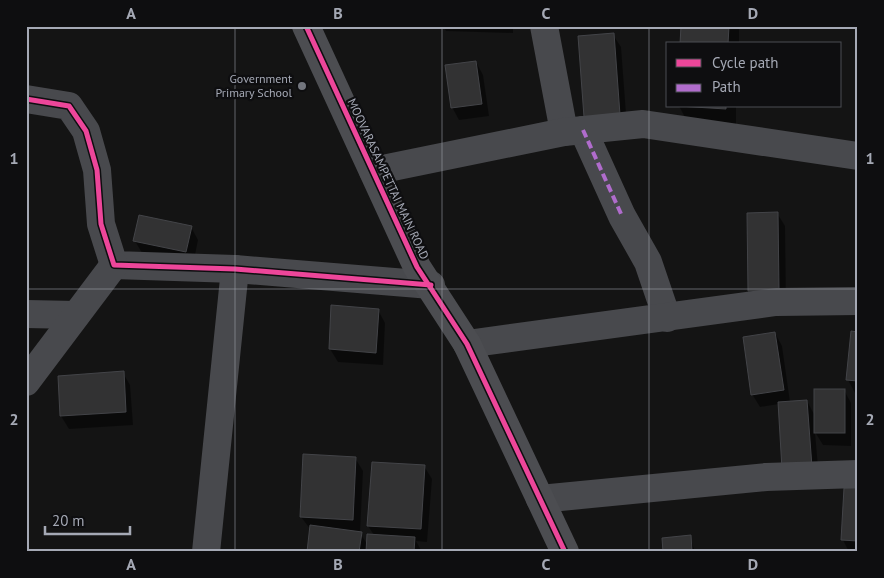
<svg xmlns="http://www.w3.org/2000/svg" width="884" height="578" viewBox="0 0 884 578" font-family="'PT Sans',sans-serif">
	<rect width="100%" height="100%" fill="#141414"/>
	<!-- shadow -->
	<g fill="#0007">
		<path d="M443,26H513V33L446,31Z"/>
		<path d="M682,26H739V44H681Z"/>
		<path d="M613,35L621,47L627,127L585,117Z"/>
		<path d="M476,62L483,75L489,116L459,120L452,107Z"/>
		<path d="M679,106H736V127L689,125Z"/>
		<path d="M777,213L785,226L786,304H756L749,291Z"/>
		<path d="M191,227L198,240L193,265L142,253L135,241Z"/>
		<path d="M333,307L378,310L385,323L383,365L338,362L330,349Z"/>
		<path d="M775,333L782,346L790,402L807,401L815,416L844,390L851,403V446L823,445L815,432L819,479L779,404L760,407L752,394Z"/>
		<path d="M858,333V393H855L848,380Z"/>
		<path d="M123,373L130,385L133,425L69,429L61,416L59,377Z"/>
		<path d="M355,458L363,471L360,533L367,544L374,535L368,526L424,466L432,479L427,542L416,541L422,552H308L311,530L301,517Z"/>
		<path d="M858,490V552H849L843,540Z"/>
		<path d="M690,537L695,552H664Z"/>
	</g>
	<!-- building -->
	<g fill="#323233" stroke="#434448">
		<path d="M681,26H729L728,44H680Z"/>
		<path d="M614,33L620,115L584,117L578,36Z"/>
		<path d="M476,61L482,104L451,108L445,65Z"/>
		<path d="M678,106H726V109Z"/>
		<path d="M778,212L779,291H748L747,213Z"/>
		<path d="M139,215L192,226L186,252L133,241Z"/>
		<path d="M331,305L379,309L376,353L329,349Z"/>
		<path d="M851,331L858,332V381L846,380Z"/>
		<path d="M775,332L784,390L751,395L743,337Z"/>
		<path d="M124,371L126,412L60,416L58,376Z"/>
		<rect x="814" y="389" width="31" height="44"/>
		<path d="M807,400L812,467L782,469L778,402Z"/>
		<path d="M303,454L356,457L353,520L300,517Z"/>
		<path d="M372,462L425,465L421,529L367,526Z"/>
		<path d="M844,488H858V541L841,540Z"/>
		<path d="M310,525L362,532L359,552H307Z"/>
		<path d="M367,534L415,537L414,552H366Z"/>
		<path d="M691,535L692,552H663L662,538Z"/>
	</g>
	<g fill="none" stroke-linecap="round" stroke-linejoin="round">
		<!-- street -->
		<g stroke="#48494d" stroke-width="28">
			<path d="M544,26L564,132"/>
			<path d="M26,99L69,106L86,131L97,170L101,224L114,265L235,269L431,285"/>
			<path d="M583,130L622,216L648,262L667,318"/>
			<path d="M373,171L564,132L643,124L858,156"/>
			<path d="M26,314L76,315"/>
			<path d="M467,344L776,302L858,301"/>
			<path d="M26,382L114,265"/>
			<path d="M540,499L766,477L858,474"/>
			<path d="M206,552L235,269"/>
		</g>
		<!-- secondary -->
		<path stroke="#4c4d51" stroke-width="28" d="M306,26L417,267L467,344L565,552"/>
		<!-- quiet -->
		<path stroke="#b06ccc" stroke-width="4" stroke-dasharray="8 4" stroke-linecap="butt" d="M583,130L622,216"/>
		<!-- cycleway casing -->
		<g stroke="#0e0e10" stroke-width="8">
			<g id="cycleway">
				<path d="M306,26L417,267L467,344L565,552"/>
				<path d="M26,99L69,106L86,131L97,170L101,224L114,265L235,269L431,285"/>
			</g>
		</g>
		<!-- cycleway -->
		<use href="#cycleway" stroke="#ed469a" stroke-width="5"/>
	</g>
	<!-- grid -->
	<path fill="none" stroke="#a5a9b5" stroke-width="1" stroke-opacity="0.55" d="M235,26V552M442,26V552M649,26V552M26,289H858"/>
	<!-- markers -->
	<circle fill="#72757d" stroke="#0e0e10" stroke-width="2" cx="302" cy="86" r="5"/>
	<g text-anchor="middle" stroke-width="4.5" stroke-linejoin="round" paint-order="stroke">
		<!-- poi labels -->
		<g font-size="12" fill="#a5a9b5" stroke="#0e0e10" text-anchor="end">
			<text x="292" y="83">Government<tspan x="292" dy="14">Primary School</tspan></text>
		</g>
		<!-- street labels -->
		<g font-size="12" fill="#a5a9b5" stroke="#0e0e10">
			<text transform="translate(388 179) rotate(65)" y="4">MOOVARASAMPETTAI MAIN ROAD</text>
		</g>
	</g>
	<!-- border -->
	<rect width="884" height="578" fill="none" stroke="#0e0e10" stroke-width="55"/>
	<!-- legend -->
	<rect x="666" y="42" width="175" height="65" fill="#0e0e10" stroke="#4a4c52"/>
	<rect x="676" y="59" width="25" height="8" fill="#ed469a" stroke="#4a4c52"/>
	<text x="712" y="68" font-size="15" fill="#a5a9b5">Cycle path</text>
	<rect x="676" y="84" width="25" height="8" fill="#b06ccc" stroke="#4a4c52"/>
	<text x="712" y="92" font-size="15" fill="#a5a9b5">Path</text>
	<!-- scale -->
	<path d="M45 526v8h85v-8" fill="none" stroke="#a5a9b5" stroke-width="2.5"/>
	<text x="52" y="526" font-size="15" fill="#a5a9b5" stroke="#0e0e10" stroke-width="4" paint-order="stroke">20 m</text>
	<rect x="28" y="28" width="828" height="522" fill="none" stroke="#a5a9b5" stroke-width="2"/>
	<g font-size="16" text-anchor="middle" font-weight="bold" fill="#a5a9b5">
		<text x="131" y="19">A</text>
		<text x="338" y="19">B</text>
		<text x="546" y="19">C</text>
		<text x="753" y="19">D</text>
		<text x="14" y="164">1</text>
		<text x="870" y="164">1</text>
		<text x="14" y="425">2</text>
		<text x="870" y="425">2</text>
		<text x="131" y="570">A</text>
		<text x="338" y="570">B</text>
		<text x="546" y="570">C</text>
		<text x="753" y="570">D</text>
	</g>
</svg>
